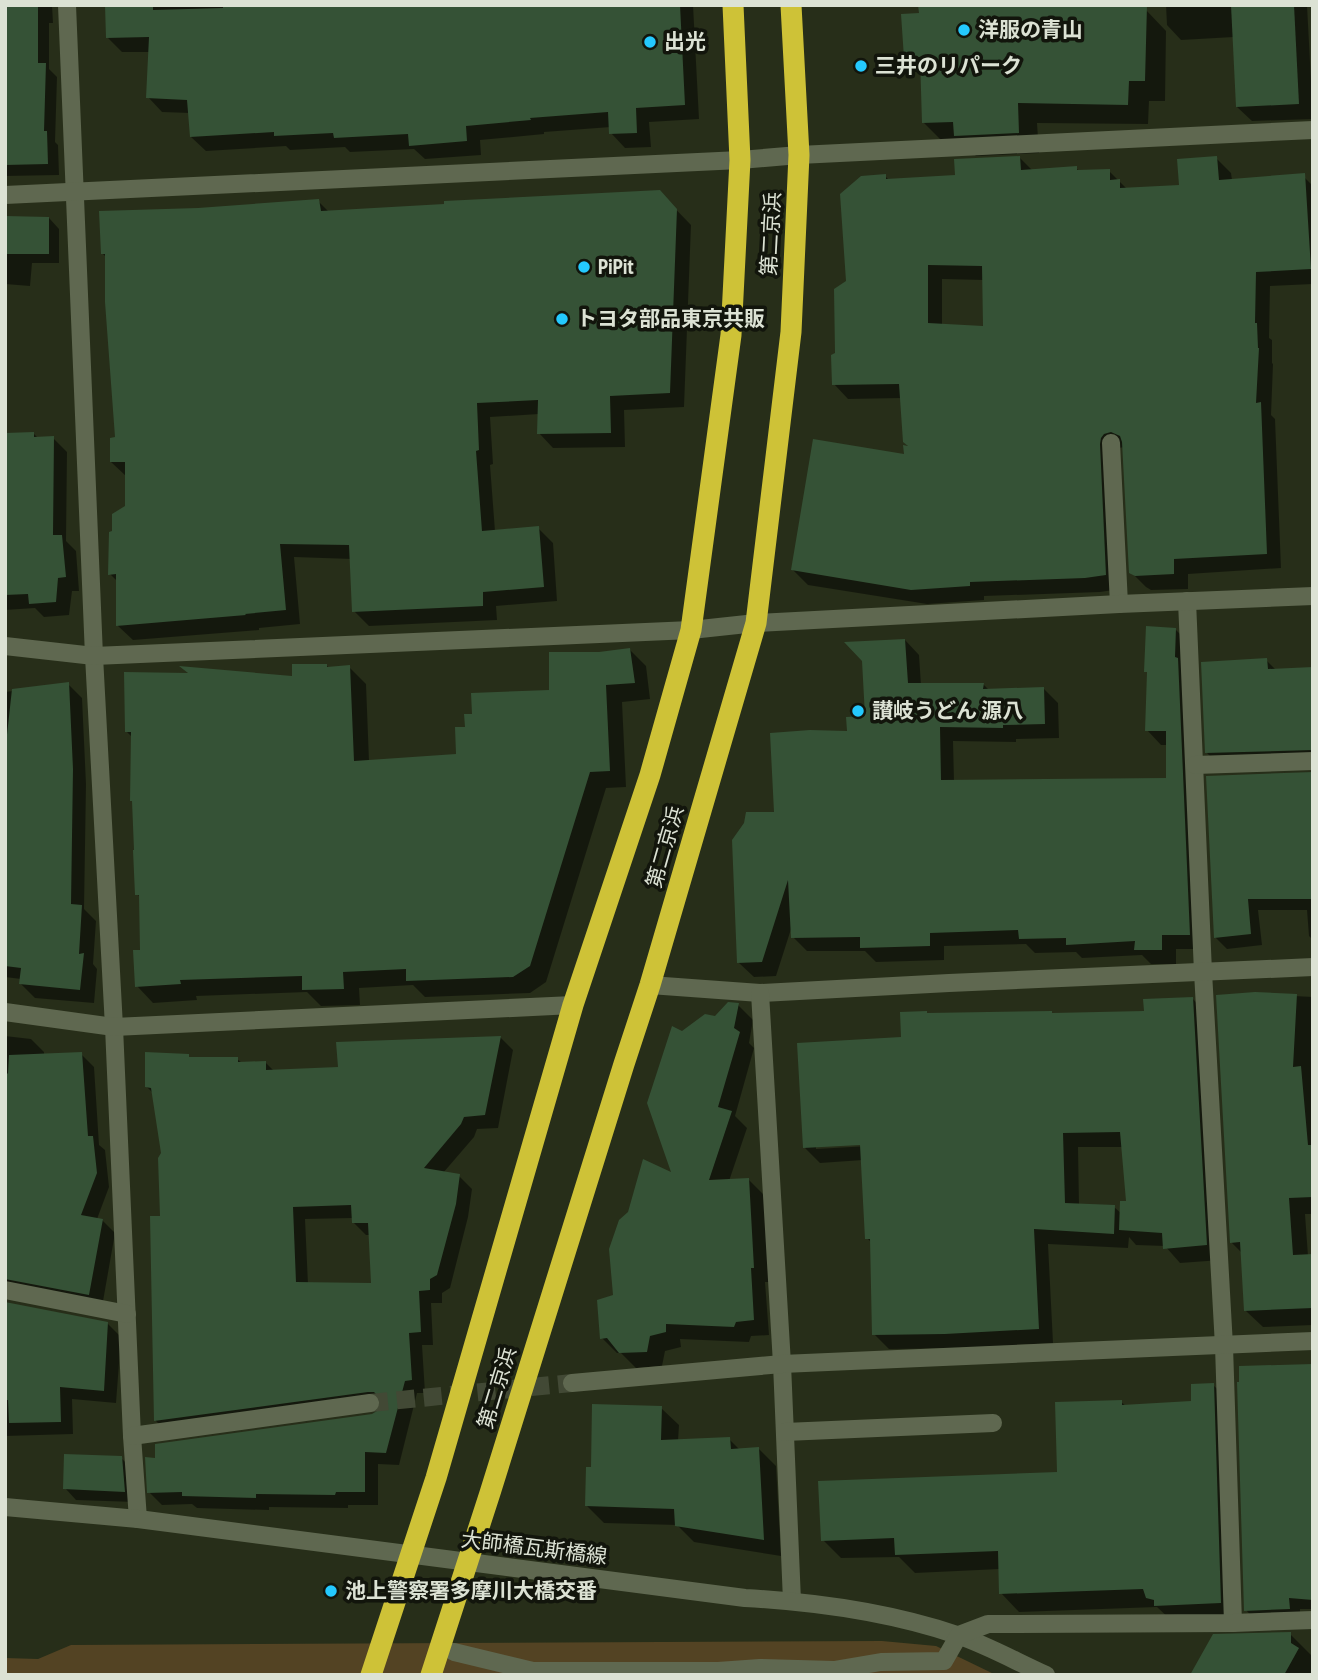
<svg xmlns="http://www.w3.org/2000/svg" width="1318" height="1680" viewBox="0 0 1318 1680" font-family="'PT Sans Narrow','Noto Sans JP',sans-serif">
	<rect width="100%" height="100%" fill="#272e19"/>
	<!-- green -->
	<path fill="#534323" d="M882,1641L936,1646L996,1675H5V1658L38,1659L71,1645Z"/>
	<!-- shadow -->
	<g fill="#0007" fill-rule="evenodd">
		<path d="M5,5H52L53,23H49V69L57,77L55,142L58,145L59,175L5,176Z"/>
		<path d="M107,5H693L699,119L649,122L651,147L625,148L611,133V127L544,132V134L480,140L481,155L425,159L414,149L350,152L345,147L290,150L286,146L206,151L191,137L190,113L162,112L148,97L150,52H122L108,38Z"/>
		<path d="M1166,5H1307L1313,119L1252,121L1237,107L1234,37L1181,40L1167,25Z"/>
		<path d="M1146,10L1166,31L1165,101H1149L1148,124L1037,123L1039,153L976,156L962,142L944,143L923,122L922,74L905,57Z"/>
		<path d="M1019,157L1033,171L1076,168L1080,172L1109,171L1127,189L1181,186L1216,158L1231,173L1232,180L1302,175L1313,186V284L1270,286L1269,338L1272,340V363L1273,364L1271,415L1275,419L1281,568L1188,574V589L1151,590L1146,587L1131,572L1124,447L1119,448L1120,589L1100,592L984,596V600L927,604L808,585L793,570L913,449L902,398L848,399L834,384L847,282L885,176L890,181L957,176ZM942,279L984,280L985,328L942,325Z"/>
		<path d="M659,192L691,225L684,407L624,410L625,447L553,448L539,433V414L490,417L493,464L490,465L495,531L538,528L553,543L557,601L496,606L497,620L369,626L354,611L352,559L294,557L300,624L259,628V630L133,640L118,626V582L110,574L114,533L127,507V477L111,462L117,439L107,258L102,253L198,210L318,201L330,213Z"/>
		<path d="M5,218H49L59,229V263H32L30,286L5,284Z"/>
		<path d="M5,433L11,435L34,434L39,439L53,438L67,452L66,541L76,551L79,591H72L69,615L44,617L35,608L5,610Z"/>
		<path d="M1176,630L1190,644L1204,949H1176V964H1151L1142,955L1082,958L1076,952L1035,953L1026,944L944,946V960L876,962L865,951H807L793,937L792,926L776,976L754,977L739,963L776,813L849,733L866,718L905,640L919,655L921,685L983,684L989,690L1044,689L1058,703L1059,738L1016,739V742L953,741L954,781L1168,780V745H1161L1147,730L1149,674L1146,671Z"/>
		<path d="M629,649L646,666L650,699L622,702L626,787L606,788L546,982L530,993L425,997L413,985L359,988L360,1005L321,1006L307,992L196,996L197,1000L153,1003L137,986L142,952L141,898L137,894L133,738L127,732L327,666L329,668L349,667L366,684L369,761L458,755L467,729L550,691L599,653Z"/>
		<path d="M1266,660L1276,670L1313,669V761L1218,764L1207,753Z"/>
		<path d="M68,684L82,698L86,784L84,909L96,921L93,964L97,969L94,1003L35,998L21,984V979L5,977V692Z"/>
		<path d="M1313,774V940L1309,936L1307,910H1258L1262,945L1227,949L1215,937Z"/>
		<path d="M1255,994L1313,997V1214H1305L1308,1256H1313V1325L1263,1327L1246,1311L1243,1254L1231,1242Z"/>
		<path d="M1192,998L1207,1014L1221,1260L1180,1263L1165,1246L1136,1245L1129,1237L1128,1248L1048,1244L1053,1343L962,1348L889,1349L874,1334L872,1243L867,1238L863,1160L820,1163L805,1148L903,1039L929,1015L1145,1013ZM869,1143V1146L816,1149V1146ZM1078,1147H1123L1128,1203L1122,1214L1114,1207L1079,1205Z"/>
		<path d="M738,1005L753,1020L749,1043L754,1048L735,1116L747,1128L729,1181L749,1180L764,1195L769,1282H765L769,1335L751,1336L749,1342L680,1339L681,1347L665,1351L662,1366L636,1368L621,1353H617L602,1338L615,1297L674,1175L682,1033L716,1018Z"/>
		<path d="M5,1036L31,1039L44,1052V1056L81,1054L94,1067L99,1145L105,1150L109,1187L97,1219L102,1220L115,1233L102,1307L10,1295L5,1303L108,1324L121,1337L116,1403L72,1399L73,1434L5,1436Z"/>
		<path d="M500,1037L513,1050L498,1128L477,1129L474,1137L443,1173L459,1176L472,1189L468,1217L450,1288L442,1293V1303H431L433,1345H422L425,1393H417L399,1465L378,1464V1505H348V1508L269,1507V1510L197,1508L192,1504L162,1505L149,1492L157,1459L372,1416L379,1413L382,1404L169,1434L156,1421L163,1154L154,1094L147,1087L190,1059H237L242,1063L265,1062L274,1071L340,1069ZM353,1218V1222L366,1235H370L373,1284H308L305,1219Z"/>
		<path d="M1313,1366V1609H1300V1620L1257,1622L1246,1610Z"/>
		<path d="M1213,1385L1232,1403L1239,1621L1175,1624L1157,1607L1019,1612L1001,1593L1000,1569L915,1573L899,1557L841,1558L823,1540L1059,1474L1121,1402L1126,1406L1193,1403Z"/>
		<path d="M661,1408L679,1425L678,1441L729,1439L740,1450L759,1449L776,1466L781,1556L694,1542L677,1525L604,1523L587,1506L592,1469Z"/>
		<path d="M121,1458L133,1469L135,1502L76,1500L65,1488Z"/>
		<path d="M1290,1634L1312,1656L1313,1675H1192Z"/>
	</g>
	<!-- building -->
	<g fill="#355236" fill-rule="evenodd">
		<path d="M5,5H38V63H46L44,131H47L48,164L5,165Z"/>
		<path d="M105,5H153V10L223,8V5H680L685,105L636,108L637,133L609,134L608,112L530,118L531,120L466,126L467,141L409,146L408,134L334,138L333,133L274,136V132L190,137L187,100L146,98L149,37L106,38Z"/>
		<path d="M918,5H1147L1145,81H1129L1128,105L1018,103L1019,133L954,136L953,122L922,123L920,57L904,58L901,14L919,13Z"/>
		<path d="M1231,5H1294L1299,104L1236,107Z"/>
		<path d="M1020,156L1021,170L1077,166V170L1110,169V180L1120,179V188L1179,185L1177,159L1217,156L1219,180L1305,173L1311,269L1256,272L1255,323H1257L1258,348H1259L1256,403L1261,402L1267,554L1174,559V574L1135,576L1129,573L1122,442L1120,436L1111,432L1104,434L1101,438L1100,444L1106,575L1085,578L970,582V586L911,590L791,570L813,439L904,454L903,445L908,446L903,442L899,384L832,385L831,355L835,353L834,289L846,281L840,194L861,176L886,174V179L955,175L954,159ZM928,265L982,266L983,326L928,323Z"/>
		<path d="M660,190L677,209L670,393L610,396L611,433L537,434L538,400L477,403L479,450L476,451L482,531L539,526L544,587L483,592V606L352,612L349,545L280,544L286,610L245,614L246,615L116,626V574L108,575L109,532L112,531V514L125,506V462H110V438L115,437L105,302V254H101L99,211L198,208L319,199L321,211L444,204V201Z"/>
		<path d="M5,216L49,217V254H5Z"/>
		<path d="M34,432V437L54,436L53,535H62L66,577L58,578L56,602L29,604L28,594L5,595V433Z"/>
		<path d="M1146,626L1176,628L1175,657L1178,658L1190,935H1162V950H1134L1135,941L1066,945V938L1019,939L1018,930L930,933V946L860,948V937L791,938L788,880L762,962L737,963L732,840L744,823L746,812H774L770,733L810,730L847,731L846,717L865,716L862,661L844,642L905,639L908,683H984L983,689L1044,687L1045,724L1003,725V728L940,727L941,780L1166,778V731H1145L1147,672H1144Z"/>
		<path d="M630,648L635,683L606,685L610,771L590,772L530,966L513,977L406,981V969L343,972L344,989L302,990V976L180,980L181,984L135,987L133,950H140L139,895H135L133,850H134L132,801H130L131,732H125L124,672L188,673L179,666L292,676V664H327V667L350,665L354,761L456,754L455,727H465L464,714H472L471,693L549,690V652H599Z"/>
		<path d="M1267,658L1268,669L1313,667V750L1205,753L1201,662Z"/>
		<path d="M69,682L73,769L71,904L82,905L79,954L84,953L80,990L19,984L21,968L5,966V753L12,689Z"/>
		<path d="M1313,772V899H1248L1251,934L1214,938L1206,776Z"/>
		<path d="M1255,992L1297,994L1293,1067L1301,1066L1308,1145H1313V1197L1289,1198L1293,1255L1313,1254V1308L1244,1311L1240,1242L1230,1243L1216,995Z"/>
		<path d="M1193,997L1207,1245L1163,1249L1162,1233L1119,1230L1120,1201H1126L1120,1132L1063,1133L1065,1203L1115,1205L1114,1234L1034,1229L1039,1329L945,1334L872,1335L870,1239H865L860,1145L803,1148L797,1043L901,1037L900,1012L927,1011V1013L1052,1011V1013L1144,1011L1143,999Z"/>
		<path d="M728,1002L739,1003L734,1028L740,1032L718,1107L732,1111L709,1180L749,1178L754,1268H751L754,1320L736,1322L734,1327L666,1324V1332L650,1336L647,1352L619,1353L607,1338L600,1339L597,1300L613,1295L609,1249L619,1220L628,1212L643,1159L671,1172L647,1103L672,1026L682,1031L705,1014L715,1016Z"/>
		<path d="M501,1036L485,1115L464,1117L461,1124L424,1168L460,1174L456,1204L437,1275L430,1279V1290L419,1291L421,1332L409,1333L412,1380L405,1381L386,1453L365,1452V1492H336L335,1495L256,1494V1498L182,1496V1492L147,1493L145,1457L155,1458V1444L372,1414L377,1411L381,1402L378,1396L374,1392H368L154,1421L150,1216H160L158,1158L161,1153L151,1088L145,1087V1052L189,1054V1057H238V1062L266,1061V1070L338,1067L336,1042ZM351,1205L352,1223H368L371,1283L296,1282L293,1207Z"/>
		<path d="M82,1052L88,1136H93L97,1173L81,1215L103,1219L89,1295L5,1279V1076L8,1073L9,1055Z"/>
		<path d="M5,1302L108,1322L104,1391L60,1387L61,1422L9,1423L8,1400H5Z"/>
		<path d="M1313,1364V1600L1289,1598L1290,1609L1244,1611L1237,1382H1239V1366Z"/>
		<path d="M1214,1383L1221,1603L1154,1606V1600L1146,1598L1143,1589L999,1594L998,1551L895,1555L894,1538L821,1541L818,1481L1057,1472L1055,1402L1122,1400V1405L1191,1401V1384Z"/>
		<path d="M592,1404L662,1406L661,1440L730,1437L731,1449L759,1447L764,1540L675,1526L674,1509L585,1506L586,1467H591Z"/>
		<path d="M64,1454L122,1456L125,1492L63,1489Z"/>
		<path d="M1291,1632V1643L1299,1648L1284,1675H1190L1213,1634Z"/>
	</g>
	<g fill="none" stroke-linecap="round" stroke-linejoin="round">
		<!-- minor-tunnel -->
		<path stroke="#424935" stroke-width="18" stroke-dasharray="18 9" stroke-linecap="butt" d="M370,1403L572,1383"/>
		<!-- minor -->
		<g stroke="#5f6850" stroke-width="18">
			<path d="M67,5L94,656L114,1027L132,1436L138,1519"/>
			<path d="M5,195L740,160L799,155L1313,130"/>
			<path d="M1111,443L1119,604"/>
			<path d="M1187,601L1203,972L1224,1346L1233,1623"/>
			<path d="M5,646L94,656L691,630L756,623L1119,604L1313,596"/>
			<path d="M1195,765L1313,761"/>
			<path d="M650,985L760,993L949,983L1313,967"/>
			<path d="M760,993L782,1364L792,1601"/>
			<path d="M5,1012L114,1027L573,1005"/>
			<path d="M5,1290L127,1314"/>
			<path d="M572,1383L782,1364L1313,1341"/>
			<path d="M785,1432L993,1423"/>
			<path d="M132,1436L370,1403"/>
			<path d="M5,1507L138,1519L745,1598C816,1602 889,1612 957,1635C987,1645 1017,1662 1046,1675"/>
			<path d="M454,1652L533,1671H718L760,1668L834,1670L881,1662L944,1661L959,1635L988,1624L1233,1623L1313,1620"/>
		</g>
		<!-- highway -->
		<g stroke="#cec237" stroke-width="21">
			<path d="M371,1675L436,1478L573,1005L650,775L691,630L731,335L740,160L733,5"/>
			<path d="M431,1675L490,1493L624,1064L650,985L756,623L791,332L799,155L791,5"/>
		</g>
	</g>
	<!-- markers -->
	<g fill="#24c9fe" stroke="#12150c" stroke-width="2.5">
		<circle cx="964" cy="30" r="7"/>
		<circle cx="650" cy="42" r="7"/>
		<circle cx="861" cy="66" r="7"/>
		<circle cx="584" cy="267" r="7"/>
		<circle cx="562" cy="319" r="7"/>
		<circle cx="858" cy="711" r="7"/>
		<circle cx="331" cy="1591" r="7"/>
	</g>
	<g text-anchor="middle" stroke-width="7" stroke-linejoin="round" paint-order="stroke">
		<!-- poi labels -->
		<g font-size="21" font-weight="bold" fill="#dce2d4" stroke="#12150c" text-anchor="start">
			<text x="978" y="37">洋服の青山</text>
			<text x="664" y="49">出光</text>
			<text x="875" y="73">三井のリパーク</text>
			<text x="598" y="274">PiPit</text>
			<text x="576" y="326">トヨタ部品東京共販</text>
			<text x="872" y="718">讃岐うどん 源八</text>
			<text x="345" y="1598">池上警察署多摩川大橋交番</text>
		</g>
		<!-- street labels -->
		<g font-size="21" fill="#dce2d4" stroke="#12150c">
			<text transform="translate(771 234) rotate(-87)" y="7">第二京浜</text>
			<text transform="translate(665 847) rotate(-74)" y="7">第二京浜</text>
			<text transform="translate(497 1388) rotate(-73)" y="7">第二京浜</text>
			<text transform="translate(534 1548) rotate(7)" y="7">大師橋瓦斯橋線</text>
		</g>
	</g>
	<!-- border -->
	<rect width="1318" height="1680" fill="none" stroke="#dce2d4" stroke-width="14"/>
</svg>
